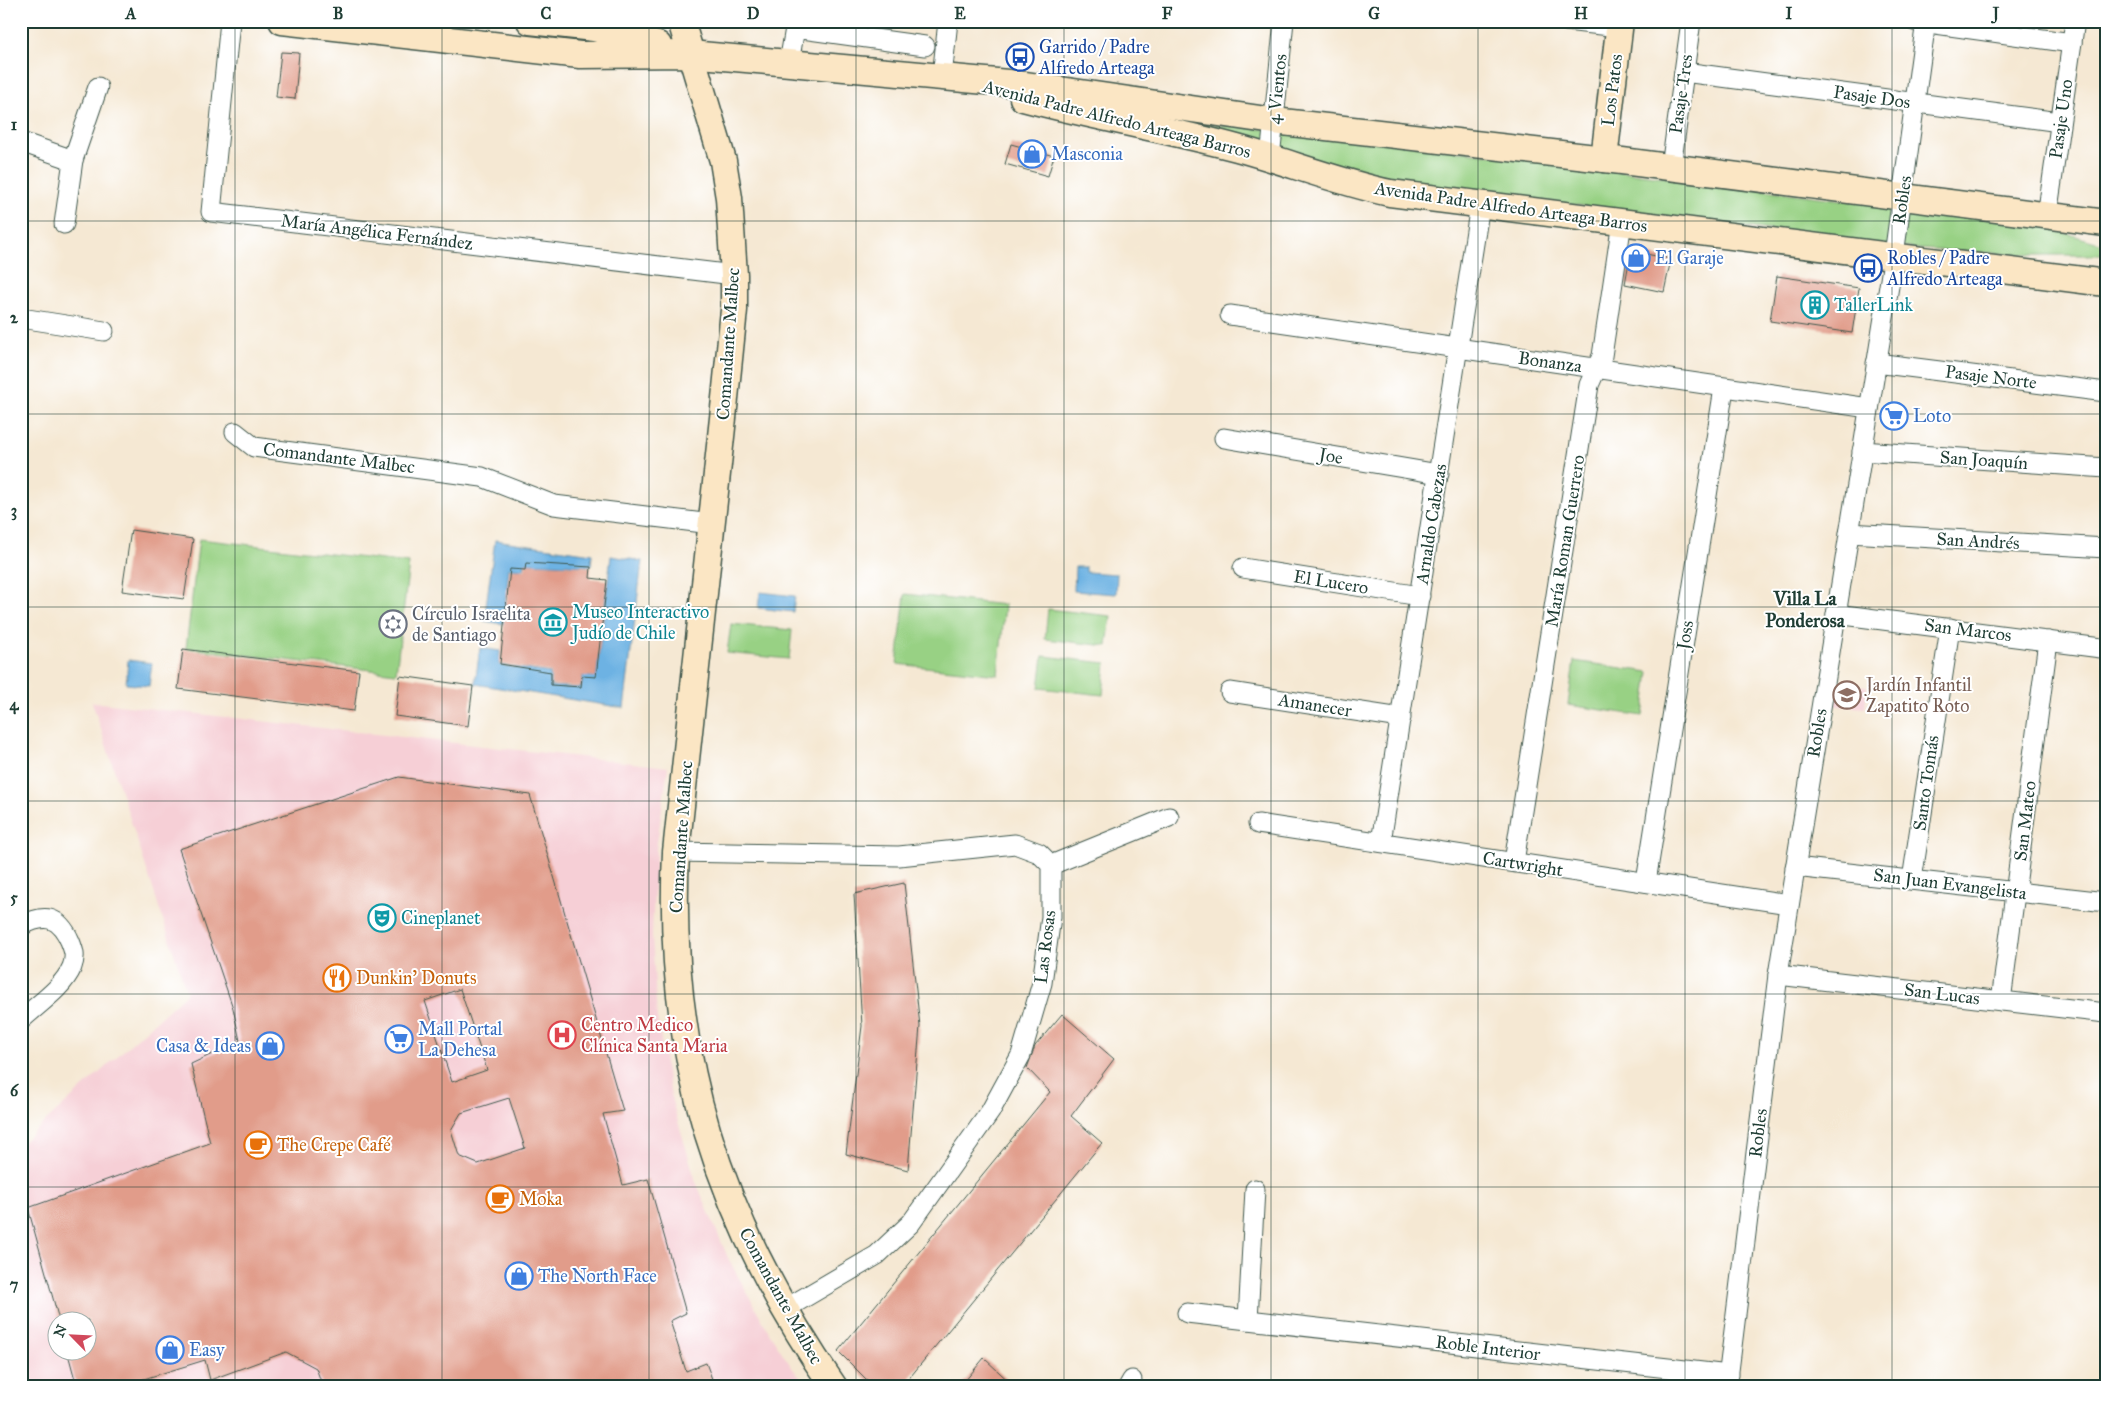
<svg xmlns="http://www.w3.org/2000/svg" width="2127" height="1408" viewBox="0 0 2127 1408" font-family="'IM FELL Great Primer',serif">
	<rect width="100%" height="100%" fill="#fff"/>
	<filter id="ink" filterUnits="userSpaceOnUse"><feTurbulence type="fractalNoise" baseFrequency=".02" numOctaves="2"/><feDisplacementMap in="SourceGraphic" scale="10" xChannelSelector="R" yChannelSelector="G"/><feConvolveMatrix kernelMatrix="1 2 1 2 8 2 1 2 1" color-interpolation-filters="sRGB"/></filter>
	<filter id="wash" filterUnits="userSpaceOnUse"><feTurbulence type="fractalNoise" baseFrequency=".0096" numOctaves="4" result="noise"/><feDisplacementMap in="SourceGraphic" scale="20" xChannelSelector="R" yChannelSelector="G"/><feGaussianBlur stdDeviation="1.12" result="paint"/><feColorMatrix in="noise" values="0 0 0 0 0 0 0 0 0 0 0 0 0 0 0 0 0 1.4 0 .05"/><feComposite in="paint" operator="in"/></filter>
	<g filter="url(#wash)">
		<rect width="100%" height="100%" fill="#f5e8d3"/>
		<!-- built -->
		<g fill="#f6cfd6" fill-rule="evenodd">
			<path d="M1829,683L1867,686L1865,708L1827,705Z"/>
			<path d="M92,702L668,767L656,850L652,934L657,1018L672,1101L696,1182L729,1260L770,1334L793,1369L810,1387H21V1144L187,993ZM58,1320H88V1350H58Z"/>
		</g>
		<!-- green -->
		<g fill="#98d184" stroke="#5c875c">
			<path d="M1135,117L1365,139L2038,225L2106,245V255H2032L1917,249L1343,175Z"/>
			<path d="M199,539L409,563L396,673L186,648Z"/>
			<path d="M905,594L1005,605L998,675L897,664Z"/>
			<path d="M1048,609L1111,616L1107,646L1045,639Z"/>
			<path d="M731,624L792,630L789,659L727,653Z"/>
			<path d="M1043,656L1106,663L1103,695L1039,688Z"/>
			<path d="M1574,661L1649,672L1643,716L1568,705Z"/>
		</g>
		<!-- water -->
		<g fill="#6db2e3" stroke="#46788c">
			<path d="M495,540L592,554L591,566L525,563L524,569L509,568L503,624L484,621Z"/>
			<path d="M611,556L642,561L624,708L475,684L480,648L500,651L499,665L550,673V686L581,688L583,676L596,677Z"/>
			<path d="M1075,567H1086V572L1117,574L1116,594L1074,591Z"/>
			<path d="M760,592L795,596L793,612L758,608Z"/>
			<path d="M128,660L152,663L149,686L126,684Z"/>
		</g>
		<g id="blocks">
			<!-- building -->
			<g fill="#e19c8a" fill-rule="evenodd">
				<path d="M281,52L299,53L295,99L276,97Z"/>
				<path d="M1011,144L1054,156L1048,176L1005,164Z"/>
				<path d="M1631,251L1671,259L1664,292L1625,284Z"/>
				<path d="M1777,276L1859,288L1852,333L1770,321Z"/>
				<path d="M131,530L193,539L184,599L122,591Z"/>
				<path d="M526,563L591,567L590,578L607,580L596,677L582,676L581,687L551,685V672L500,664L510,569L525,570Z"/>
				<path d="M183,649L359,671L354,711L178,689Z"/>
				<path d="M400,676L473,686L468,726L395,716Z"/>
				<path d="M399,777L530,795L623,1111L603,1114L623,1185L648,1179L686,1313L670,1321L686,1371L706,1363L715,1387H323L316,1368L286,1352L210,1380L205,1360L118,1387H77L67,1350H88V1320H59L28,1208L210,1143L191,1064L240,1041L233,1008L179,849ZM460,989L487,1070L452,1082L425,1001ZM509,1098L525,1148L478,1164L459,1156L451,1130L461,1113Z"/>
				<path d="M904,883L920,1026L908,1170L846,1154L862,1026L854,894Z"/>
				<path d="M1062,1014L1114,1059L1071,1116L1102,1143L902,1387H874L838,1351L1050,1092L1027,1068L1035,1046Z"/>
				<path d="M984,1358L1015,1387H960Z"/>
			</g>
		</g>
	</g>
	<g filter="url(#ink)">
		<use href="#blocks" fill-opacity="0" stroke="#3f574c" stroke-width="1"/>
		<g fill="none" stroke-linecap="round" stroke-linejoin="round">
			<!-- street casing -->
			<g stroke="#3f574c" stroke-width="21">
				<g id="street">
					<path d="M230,21L211,212L734,275"/>
					<path d="M1566,21L1619,27"/>
					<path d="M1914,21L2072,43"/>
					<path d="M789,63L795,28L925,46"/>
					<path d="M1684,72L2060,122"/>
					<path d="M942,77L948,21"/>
					<path d="M21,142L73,160L98,87"/>
					<path d="M1270,158L1284,21"/>
					<path d="M1671,167L1691,21"/>
					<path d="M2047,216L2075,21"/>
					<path d="M64,224L73,160"/>
					<path d="M1230,315L1869,408"/>
					<path d="M21,318L104,331"/>
					<path d="M1876,363L2106,392"/>
					<path d="M235,432L254,447L482,477L554,505L712,524"/>
					<path d="M1224,438L1439,474"/>
					<path d="M1862,451L2106,468"/>
					<path d="M1849,533L2106,548"/>
					<path d="M1243,568L1420,596"/>
					<path d="M1836,614L2101,648"/>
					<path d="M1230,692L1401,718"/>
					<path d="M1258,824L1789,904"/>
					<path d="M1381,842L1480,205"/>
					<path d="M676,852L899,856L1015,844L1039,853L1051,865V917L1042,983L1021,1055L990,1112L911,1223L877,1255L785,1309"/>
					<path d="M1514,862L1589,385L1602,356L1622,222"/>
					<path d="M1051,865L1169,817"/>
					<path d="M1795,867L2106,902"/>
					<path d="M1912,880L1950,628"/>
					<path d="M1646,882L1724,388"/>
					<path d="M21,926C45,913 59,916 70,941C74,951 76,956 72,967C63,988 38,1004 21,1020"/>
					<path d="M1778,975L2106,1013"/>
					<path d="M2001,1001L2048,641"/>
					<path d="M1187,1313L1729,1375"/>
					<path d="M1248,1320L1255,1189"/>
					<path d="M1128,1387L1132,1380"/>
					<path d="M1727,1387L1778,975L1894,255L1926,21"/>
				</g>
			</g>
			<!-- secondary casing -->
			<g stroke="#3f574c" stroke-width="29">
				<g id="secondary">
					<path d="M282,21L580,55L690,54L1019,84L1274,121L1622,161L2106,223"/>
					<path d="M530,21L594,28L658,45"/>
					<path d="M681,21L723,161L729,198L734,275V310L723,418L676,852C666,1056 718,1219 834,1387"/>
					<path d="M1023,98C1094,117 1166,129 1237,148C1288,162 1338,182 1390,193L2106,283"/>
					<path d="M1604,159L1620,21"/>
				</g>
			</g>
			<!-- street -->
			<use href="#street" stroke="#fff" stroke-width="19"/>
			<!-- secondary -->
			<use href="#secondary" stroke="#fbe6c4" stroke-width="26"/>
		</g>
	</g>
	<!-- grid -->
	<path fill="none" stroke="#1f3d34" stroke-width="1" stroke-opacity="0.55" d="M235,21V1387M442,21V1387M649,21V1387M856,21V1387M1064,21V1387M1271,21V1387M1478,21V1387M1685,21V1387M1892,21V1387M21,221H2106M21,414H2106M21,607H2106M21,801H2106M21,994H2106M21,1187H2106"/>
	<!-- icons -->
	<defs>
		<g id="bus-ring" transform="scale(1.4375)"><circle r="9.5" fill="#fff" stroke="#1a4fb4" stroke-width="1.5"/><path d="M-5-6H5V4H4V6H2V4H-2V6H-4V4H-5ZM-3.5-4V0h7V-4ZM-3.5 1.2v1.5H-2V1.2ZM2 1.2v1.5H3.5V1.2Z" fill="#1a4fb4"/></g>
		<g id="shop-ring" transform="scale(1.4375)"><circle r="9.5" fill="#fff" stroke="#3f7fe0" stroke-width="1.5"/><path d="M-5-2.5h2.3a2.7 3.5 0 0 1 5.4 0H5L5.5 6h-11ZM-1.5-2.5h3a1.5 2.3 0 0 0-3 0Z" fill="#3f7fe0"/></g>
		<g id="building-ring" transform="scale(1.4375)"><circle r="9.5" fill="#fff" stroke="#0f9aa8" stroke-width="1.5"/><path d="M-4-6H4V6H1V3H-1V6H-4ZM-2.5-4.3h1.7v1.8h-1.7ZM.8-4.3h1.7v1.8H.8ZM-2.5-1h1.7V.8h-1.7ZM.8-1h1.7V.8H.8Z" fill="#0f9aa8"/></g>
		<g id="supermarket-ring" transform="scale(1.4375)"><circle r="9.5" fill="#fff" stroke="#3f7fe0" stroke-width="1.5"/><path d="M-6-5.5h2.5l.6 2H6L4.5 2H-2.5L-4.4-4H-6ZM-1.5 3.2a1.3 1.3 0 1 0 .1 0ZM3 3.2a1.3 1.3 0 1 0 .1 0Z" fill="#3f7fe0"/></g>
		<g id="museum-ring" transform="scale(1.4375)"><circle r="9.5" fill="#fff" stroke="#0f9aa8" stroke-width="1.5"/><path d="M0-6L6-3V-2H-6V-3ZM-5-1h2V3h-2ZM-1-1h2V3h-2ZM3-1h2V3H3ZM-6 4H6V6H-6Z" fill="#0f9aa8"/></g>
		<g id="synagogue-ring" transform="scale(1.4375)"><circle r="9.5" fill="#fff" stroke="#6b7280" stroke-width="1.5"/><path d="M0-6.5L5.6 3.2H-5.6ZM0 6.5L5.6-3.2H-5.6Z" fill="#6b7280"/></g>
		<g id="school-ring" transform="scale(1.4375)"><circle r="9.5" fill="#fff" stroke="#8d6e63" stroke-width="1.5"/><path d="M0-5L7-2L0 1L-7-2ZM-4 1L0 2.5L4 1V4Q0 6-4 4Z" fill="#8d6e63"/></g>
		<g id="theatre-ring" transform="scale(1.4375)"><circle r="9.5" fill="#fff" stroke="#0f9aa8" stroke-width="1.5"/><path d="M-5-5.5Q0-4 5-5.5V0Q5 5 0 6Q-5 5-5 0ZM-3.3-2.5H-1v1.5H-3.3ZM1-2.5H3.3v1.5H1ZM-2.8 1Q0 5.5 2.8 1Z" fill="#0f9aa8"/></g>
		<g id="restaurant-ring" transform="scale(1.4375)"><circle r="9.5" fill="#fff" stroke="#e8710a" stroke-width="1.5"/><path d="M-5-6h1v4h1v-4h1v4h1v-4h1v5L-1.5 .5V6h-2V.5L-5-1ZM5-6V6H3V1.5H1.5Q1.5-4 5-6Z" fill="#e8710a"/></g>
		<g id="hospital-ring" transform="scale(1.4375)"><circle r="9.5" fill="#fff" stroke="#e0444e" stroke-width="1.5"/><path d="M-5-5h3v3.5h4V-5h3V5h-3V1.5h-4V5h-3Z" fill="#e0444e"/></g>
		<g id="cafe-ring" transform="scale(1.4375)"><circle r="9.5" fill="#fff" stroke="#e8710a" stroke-width="1.5"/><path d="M-5.5-4.5H6V0H3Q3 3.5 0 3.5H-2.5Q-5.5 3.5-5.5 0ZM3-3.2v2h1.7v-2ZM-6 4.5H4V6H-6Z" fill="#e8710a"/></g>
	</defs>
	<g fill-rule="evenodd">
		<use href="#bus-ring" x="1020" y="57"/>
		<use href="#shop-ring" x="1032" y="154"/>
		<use href="#shop-ring" x="1636" y="258"/>
		<use href="#bus-ring" x="1868" y="268"/>
		<use href="#building-ring" x="1815" y="305"/>
		<use href="#supermarket-ring" x="1894" y="416"/>
		<use href="#museum-ring" x="553" y="622"/>
		<use href="#synagogue-ring" x="393" y="624"/>
		<use href="#school-ring" x="1847" y="695"/>
		<use href="#theatre-ring" x="382" y="918"/>
		<use href="#restaurant-ring" x="337" y="978"/>
		<use href="#hospital-ring" x="562" y="1035"/>
		<use href="#supermarket-ring" x="399" y="1039"/>
		<use href="#shop-ring" x="270" y="1046"/>
		<use href="#cafe-ring" x="258" y="1145"/>
		<use href="#cafe-ring" x="500" y="1199"/>
		<use href="#shop-ring" x="519" y="1276"/>
		<use href="#shop-ring" x="170" y="1350"/>
	</g>
	<g text-anchor="middle" stroke-width="4" stroke-linejoin="round" paint-order="stroke">
		<!-- transit labels -->
		<g font-size="18" fill="#164399" stroke="#fff" text-anchor="start">
			<text x="1039" y="53">Garrido / Padre<tspan x="1039" dy="21">Alfredo Arteaga</tspan></text>
			<text x="1887" y="264">Robles / Padre<tspan x="1887" dy="21">Alfredo Arteaga</tspan></text>
		</g>
		<!-- street labels -->
		<g font-size="18" fill="#1f3d34" stroke="#fff">
			<text transform="translate(1277 89) rotate(-84)" y="6">4 Vientos</text>
			<text transform="translate(1612 90) rotate(-83)" y="6">Los Patos</text>
			<text transform="translate(1681 94) rotate(-82)" y="6">Pasaje Tres</text>
			<text transform="translate(1872 97) rotate(8)" y="6">Pasaje Dos</text>
			<text transform="translate(1117 119) rotate(14)" y="6">Avenida Padre Alfredo Arteaga Barros</text>
			<text transform="translate(2061 119) rotate(-82)" y="6">Pasaje Uno</text>
			<text transform="translate(1902 200) rotate(-82)" y="6">Robles</text>
			<text transform="translate(1511 207) rotate(8)" y="6">Avenida Padre Alfredo Arteaga Barros</text>
			<text transform="translate(377 232) rotate(7)" y="6">María Angélica Fernández</text>
			<text transform="translate(728 344) rotate(-86)" y="6">Comandante Malbec</text>
			<text transform="translate(1550 362) rotate(8)" y="6">Bonanza</text>
			<text transform="translate(1991 377) rotate(7)" y="6">Pasaje Norte</text>
			<text transform="translate(1331 456) rotate(10)" y="6">Joe</text>
			<text transform="translate(339 458) rotate(7)" y="6">Comandante Malbec</text>
			<text transform="translate(1984 460) rotate(4)" y="6">San Joaquín</text>
			<text transform="translate(1431 524) rotate(-81)" y="6">Arnaldo Cabezas</text>
			<text transform="translate(1565 541) rotate(-81)" y="6">María Roman Guerrero</text>
			<text transform="translate(1978 541) rotate(3)" y="6">San Andrés</text>
			<text transform="translate(1331 582) rotate(9)" y="6">El Lucero</text>
			<text transform="translate(1968 630) rotate(7)" y="6">San Marcos</text>
			<text transform="translate(1685 635) rotate(-81)" y="6">Joss</text>
			<text transform="translate(1315 705) rotate(9)" y="6">Amanecer</text>
			<text transform="translate(1817 733) rotate(-81)" y="6">Robles</text>
			<text transform="translate(1926 783) rotate(-82)" y="6">Santo Tomás</text>
			<text transform="translate(2025 821) rotate(-83)" y="6">San Mateo</text>
			<text transform="translate(681 837) rotate(-86)" y="6">Comandante Malbec</text>
			<text transform="translate(1523 864) rotate(9)" y="6">Cartwright</text>
			<text transform="translate(1950 884) rotate(7)" y="6">San Juan Evangelista</text>
			<text transform="translate(1045 947) rotate(-83)" y="6">Las Rosas</text>
			<text transform="translate(1942 994) rotate(7)" y="6">San Lucas</text>
			<text transform="translate(1758 1133) rotate(-83)" y="6">Robles</text>
			<text transform="translate(781 1296) rotate(61)" y="6">Comandante Malbec</text>
			<text transform="translate(1488 1348) rotate(7)" y="6">Roble Interior</text>
		</g>
		<!-- shop labels -->
		<g font-size="18" fill="#366cbe" stroke="#fff" text-anchor="start">
			<text x="1051" y="160">Masconia</text>
			<text x="1655" y="264">El Garaje</text>
			<text x="1913" y="422">Loto</text>
			<text x="418" y="1035">Mall Portal<tspan x="418" dy="21">La Dehesa</tspan></text>
			<text x="251" y="1052" text-anchor="end">Casa &amp; Ideas</text>
			<text x="538" y="1282">The North Face</text>
			<text x="189" y="1356">Easy</text>
		</g>
		<!-- culture labels -->
		<g font-size="18" fill="#0d838f" stroke="#fff" text-anchor="start">
			<text x="1834" y="311">TallerLink</text>
			<text x="572" y="618">Museo Interactivo<tspan x="572" dy="21">Judío de Chile</tspan></text>
			<text x="401" y="924">Cineplanet</text>
		</g>
		<!-- worship labels -->
		<g font-size="18" fill="#5b616d" stroke="#fff" text-anchor="start">
			<text x="412" y="620">Círculo Israelita<tspan x="412" dy="21">de Santiago</tspan></text>
		</g>
		<!-- education labels -->
		<g font-size="18" fill="#785e54" stroke="#fff" text-anchor="start">
			<text x="1866" y="691">Jardín Infantil<tspan x="1866" dy="21">Zapatito Roto</tspan></text>
		</g>
		<!-- food labels -->
		<g font-size="18" fill="#c56008" stroke="#fff" text-anchor="start">
			<text x="356" y="984">Dunkin' Donuts</text>
			<text x="277" y="1151">The Crepe Café</text>
			<text x="519" y="1205">Moka</text>
		</g>
		<!-- health labels -->
		<g font-size="18" fill="#be3a42" stroke="#fff" text-anchor="start">
			<text x="581" y="1031">Centro Medico<tspan x="581" dy="21">Clínica Santa Maria</tspan></text>
		</g>
		<!-- neighbourhood labels -->
		<g font-size="19" font-weight="bold" fill="#1f3d34" stroke="#fff">
			<text x="1805" y="605">Villa La<tspan x="1805" dy="22">Ponderosa</tspan></text>
		</g>
	</g>
	<!-- margin -->
	<rect width="2127" height="1408" fill="none" stroke="#fff" stroke-width="55"/>
	<!-- north arrow -->
	<g transform="translate(72 1336) rotate(294)"><circle r="24" fill="#ffffff" stroke="#a5b1ae"/>
	<path d="M0-4L9 19L0 12L-9 19Z" fill="#d1495b"/>
	<text y="-8" font-size="14" font-weight="bold" text-anchor="middle" fill="#1f3d34">N</text>
	</g>
	<rect x="28" y="28" width="2072" height="1352" fill="none" stroke="#1f3d34" stroke-width="2"/>
	<g font-size="16" text-anchor="middle" font-weight="bold" fill="#1f3d34">
		<text x="131" y="19">A</text>
		<text x="338" y="19">B</text>
		<text x="546" y="19">C</text>
		<text x="753" y="19">D</text>
		<text x="960" y="19">E</text>
		<text x="1167" y="19">F</text>
		<text x="1374" y="19">G</text>
		<text x="1581" y="19">H</text>
		<text x="1789" y="19">I</text>
		<text x="1996" y="19">J</text>
		<text x="14" y="130">1</text>
		<text x="14" y="323">2</text>
		<text x="14" y="516">3</text>
		<text x="14" y="710">4</text>
		<text x="14" y="903">5</text>
		<text x="14" y="1096">6</text>
		<text x="14" y="1290">7</text>
	</g>
</svg>
